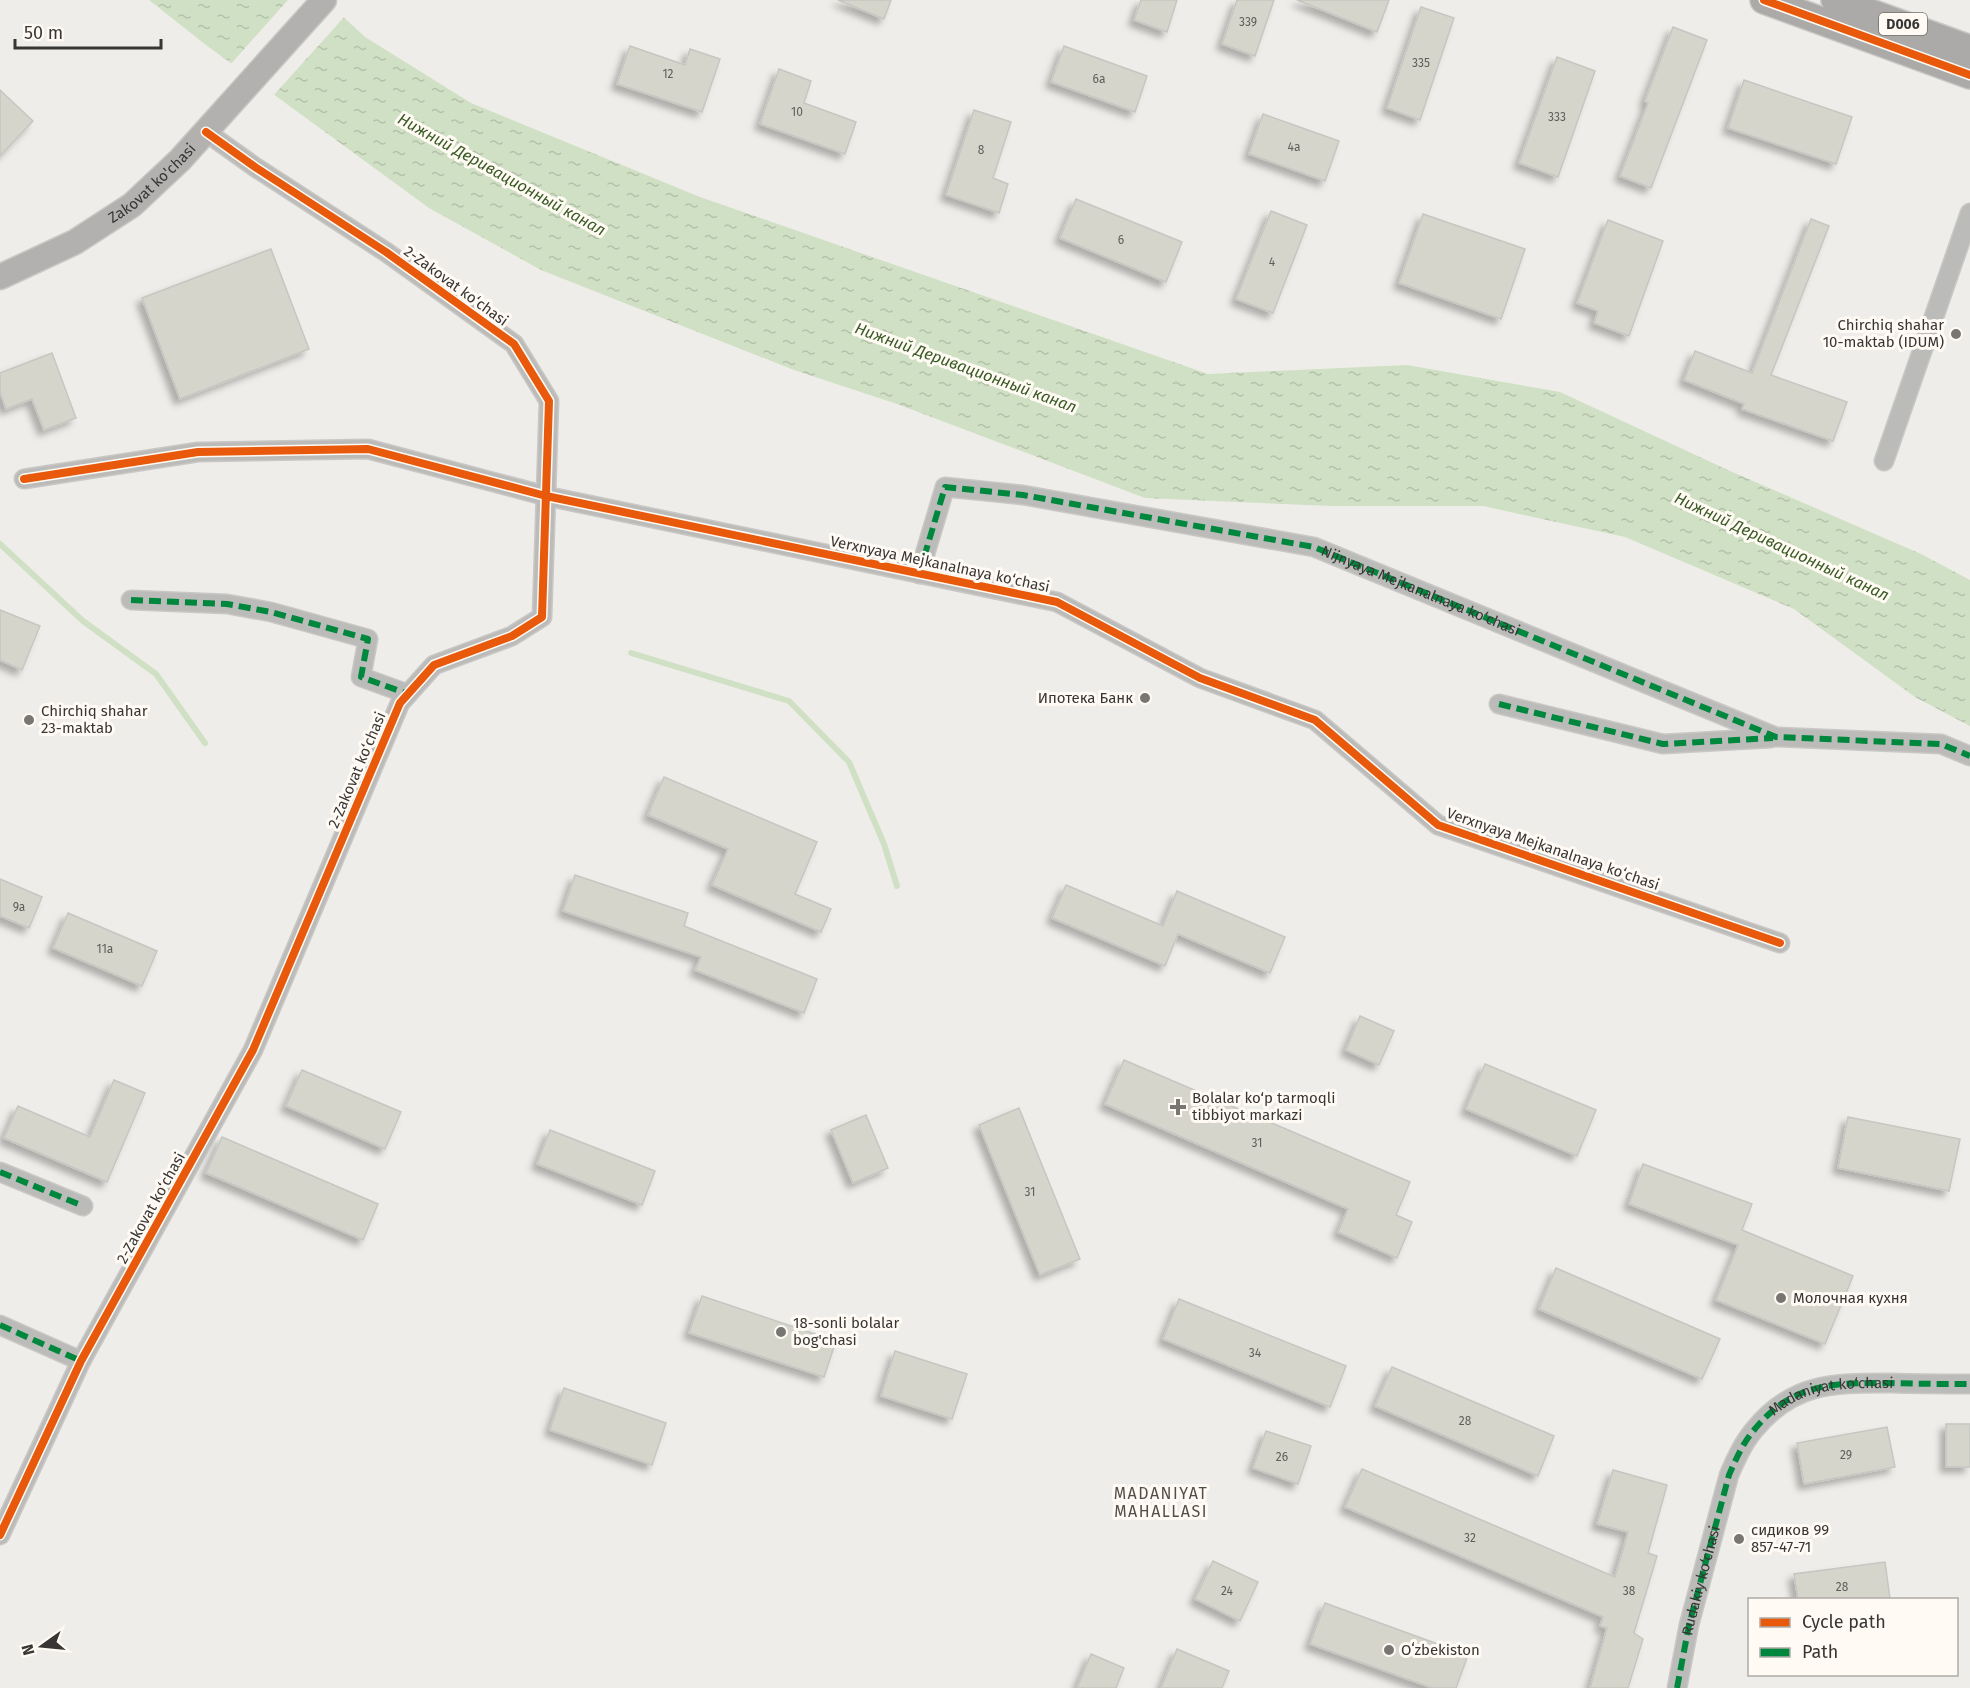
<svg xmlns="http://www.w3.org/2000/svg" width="1970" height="1688" viewBox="0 0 1970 1688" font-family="'Fira Sans',sans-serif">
	<defs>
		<pattern id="water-ripples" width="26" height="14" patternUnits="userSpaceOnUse" patternTransform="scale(1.5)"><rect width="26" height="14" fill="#d0e0c4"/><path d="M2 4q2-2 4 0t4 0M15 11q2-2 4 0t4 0" fill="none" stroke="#b3c1a9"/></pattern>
		<filter id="shadow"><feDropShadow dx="-5.5" dy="5.5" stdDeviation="3" flood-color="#0004"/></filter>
	</defs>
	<rect width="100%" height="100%" fill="#efede9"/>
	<!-- water -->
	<path fill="url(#water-ripples)" d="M149,0H325L365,37L471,103L700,197L1208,374L1407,365L1560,392L1730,471L1921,554L1970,580V726L1915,697L1794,609L1625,537L1483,506H1331L1145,498L897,404L794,370L541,270L429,208L206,45Z"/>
	<!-- pier -->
	<path fill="#efede9" d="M288,0H329L346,15L272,97L229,66Z"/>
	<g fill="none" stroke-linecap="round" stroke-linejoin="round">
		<!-- stream -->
		<g stroke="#d0e0c4" stroke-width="6">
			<path d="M0,544L83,621L156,674L205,743"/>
			<path d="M631,653L789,701L849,762L884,844L897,886"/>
		</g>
	</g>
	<!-- building -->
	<g fill="#d6d5cb" stroke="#c6c6c2" stroke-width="1.5" filter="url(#shadow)">
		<path d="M838,0H891L884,19Z"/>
		<path d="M1141,0H1177L1167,32L1134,20Z"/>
		<path d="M1237,0H1274L1255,56L1222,44Z"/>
		<path d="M1297,0H1389L1377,32Z"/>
		<path d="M1421,7L1454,18L1420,120L1387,108Z"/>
		<path d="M1673,27L1707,40L1651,188L1620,176L1648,103L1645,101Z"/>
		<path d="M630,46L685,65L690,49L720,59L702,112L617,84Z"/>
		<path d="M1064,46L1147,76L1135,112L1051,82Z"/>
		<path d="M1557,57L1595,71L1558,177L1519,163Z"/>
		<path d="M779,69L811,81L804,103L856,122L845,154L760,124Z"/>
		<path d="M1744,80L1852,117L1836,164L1728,128Z"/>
		<path d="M0,90L33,121L0,156Z"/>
		<path d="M974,110L1011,122L993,178L1008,184L999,213L946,195Z"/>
		<path d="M1263,114L1339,141L1325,181L1249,154Z"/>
		<path d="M1076,199L1182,242L1166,282L1060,238Z"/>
		<path d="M1271,211L1307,225L1273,313L1236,299Z"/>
		<path d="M1423,214L1525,249L1501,319L1399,283Z"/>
		<path d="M1811,219L1829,226L1771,375L1847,402L1833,441L1742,409L1744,404L1684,380L1695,351L1752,373Z"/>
		<path d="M1608,220L1663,241L1629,336L1594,323L1598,311L1577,303Z"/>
		<path d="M271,249L309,349L180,399L142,298Z"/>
		<path d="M52,353L76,418L44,430L32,399L6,409L0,392V373Z"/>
		<path d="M0,610L40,626L22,670L0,660Z"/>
		<path d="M664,777L817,842L795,894L831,909L821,932L712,885L728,849L648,815Z"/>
		<path d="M575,875L688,913L684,926L817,979L804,1013L695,970L701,957L563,911Z"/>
		<path d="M0,879L42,897L29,928L0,916Z"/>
		<path d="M1066,885L1163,926L1177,891L1285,937L1270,973L1178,934L1165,966L1052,918Z"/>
		<path d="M68,913L157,951L142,986L53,948Z"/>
		<path d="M1360,1016L1394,1031L1379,1065L1346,1050Z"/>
		<path d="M1124,1060L1410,1182L1396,1215L1412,1222L1397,1258L1338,1232L1348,1209L1105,1104Z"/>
		<path d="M1485,1064L1596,1110L1577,1156L1466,1109Z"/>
		<path d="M302,1070L401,1112L385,1149L286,1106Z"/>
		<path d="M114,1080L145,1093L107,1182L4,1138L18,1106L90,1137Z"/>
		<path d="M1019,1108L1080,1259L1040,1275L979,1125Z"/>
		<path d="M866,1115L888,1168L853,1183L831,1130Z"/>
		<path d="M1848,1117L1960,1139L1949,1191L1838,1168Z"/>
		<path d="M550,1130L655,1171L642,1205L537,1164Z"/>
		<path d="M222,1137L378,1204L363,1240L206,1173Z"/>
		<path d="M1643,1164L1752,1204L1742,1230L1853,1276L1825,1344L1716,1300L1738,1245L1629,1204Z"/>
		<path d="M1556,1268L1720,1339L1702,1379L1539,1309Z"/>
		<path d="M702,1296L836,1341L824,1377L689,1333Z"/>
		<path d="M1179,1299L1346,1366L1330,1407L1163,1339Z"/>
		<path d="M895,1351L967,1374L952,1419L881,1396Z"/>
		<path d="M1392,1367L1554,1436L1538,1476L1375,1406Z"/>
		<path d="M564,1388L666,1423L652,1465L550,1430Z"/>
		<rect x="1946" y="1424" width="24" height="43"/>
		<path d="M1887,1427L1895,1467L1804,1484L1797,1443Z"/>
		<path d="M1266,1431L1311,1446L1298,1484L1253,1468Z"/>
		<path d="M1362,1469L1615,1577L1628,1532L1597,1524L1613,1470L1667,1485L1648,1553L1657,1556L1634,1633L1643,1639L1628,1688H1590L1607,1628L1600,1626L1603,1617L1345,1507Z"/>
		<path d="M1213,1561L1258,1582L1240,1621L1195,1599Z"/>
		<path d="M1885,1562L1890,1599H1798L1794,1574Z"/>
		<path d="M1325,1603L1468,1655L1456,1688H1432L1310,1644Z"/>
		<path d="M1177,1649L1229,1671L1222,1688H1161Z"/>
		<path d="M1091,1654L1124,1668L1116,1688H1077Z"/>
	</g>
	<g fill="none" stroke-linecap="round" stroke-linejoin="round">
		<!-- street casing -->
		<g stroke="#cac8c6" stroke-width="21">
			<g id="street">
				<path d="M1884,461L1970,213"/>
				<path d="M24,479L198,452L368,449L546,496L1057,602L1200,678L1315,720L1438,825L1780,943"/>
				<path d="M919,574L945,487L1023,495L1314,547L1776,737L1941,744L1970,756"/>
				<path d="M131,600L227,604L271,612L368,639L361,677L408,694"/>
				<path d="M1499,704L1663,744L1771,738"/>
				<path d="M0,1172L83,1206"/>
				<path d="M0,1325L81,1361"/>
				<path d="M0,1535L81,1361L253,1050L400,703L434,665L512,636L542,617L549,401L514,344L386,252L255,167L206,132"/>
				<path id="s1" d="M1677,1688L1689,1625L1729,1475C1736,1459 1743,1443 1754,1430C1793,1382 1834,1383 1891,1383C1918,1384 1944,1384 1970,1384"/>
			</g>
		</g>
		<!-- secondary casing -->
		<g stroke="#cac8c6" stroke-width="27">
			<g id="secondary">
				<path id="s2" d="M0,277L75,242L132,205L180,160L324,0"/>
			</g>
		</g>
		<!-- primary casing -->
		<g stroke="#cac8c6" stroke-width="30">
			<g id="primary">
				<path d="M1764,0L1970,75"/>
				<path d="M1835,0L1970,49"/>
			</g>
		</g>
		<!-- street -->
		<use href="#street" stroke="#bbbbb9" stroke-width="18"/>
		<!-- secondary -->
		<use href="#secondary" stroke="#b2b1af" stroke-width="24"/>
		<!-- primary -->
		<use href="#primary" stroke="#abaaa8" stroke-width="27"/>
		<!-- quiet -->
		<g stroke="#00873e" stroke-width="6" stroke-dasharray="12 6" stroke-linecap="butt">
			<path id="s3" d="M919,574L945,487L1023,495L1314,547L1776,737L1941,744L1970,756"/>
			<path d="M131,600L227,604L271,612L368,639L361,677L408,694"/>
			<path d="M1499,704L1663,744L1773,738"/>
			<path d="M0,1172L83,1206"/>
			<path d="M0,1325L81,1361"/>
			<path d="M1677,1688L1689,1625L1729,1475C1736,1459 1743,1443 1754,1430C1793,1382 1834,1383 1891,1383C1918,1384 1944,1384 1970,1384"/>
		</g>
		<!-- cycleway casing -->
		<g stroke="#fffbf4" stroke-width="11">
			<g id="cycleway">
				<path d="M1764,0L1970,75"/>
				<path d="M24,479L198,452L368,449L546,496L1057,602L1200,678L1315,720L1438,825L1780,943"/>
				<path d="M0,1535L81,1361L253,1050L400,703L434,665L512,636L542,617L549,401L514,344L386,252L255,167L206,132"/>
			</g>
		</g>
		<!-- cycleway -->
		<use href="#cycleway" stroke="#e8590c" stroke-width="8"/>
	</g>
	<!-- markers -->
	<g fill="#787673" stroke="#fffbf4" stroke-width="2">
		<circle cx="1956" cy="334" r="6"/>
		<circle cx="1145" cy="698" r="6"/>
		<circle cx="29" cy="720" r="6"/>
		<path d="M1175 1098h6v6h6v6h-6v6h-6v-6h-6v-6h6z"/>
		<circle cx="1781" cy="1298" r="6"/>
		<circle cx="781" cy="1332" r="6"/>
		<circle cx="1739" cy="1539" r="6"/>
		<circle cx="1389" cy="1650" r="6"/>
	</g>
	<g text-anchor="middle" stroke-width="6" stroke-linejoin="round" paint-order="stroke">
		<!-- number labels -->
		<g font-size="12" fill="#605e5a">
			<text x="1248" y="26">339</text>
			<text x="1421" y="67">335</text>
			<text x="668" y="78">12</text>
			<text x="1099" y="83">6a</text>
			<text x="797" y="116">10</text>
			<text x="1557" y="121">333</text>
			<text x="1294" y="151">4a</text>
			<text x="981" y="154">8</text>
			<text x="1121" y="244">6</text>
			<text x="1272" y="266">4</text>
			<text x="19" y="911">9a</text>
			<text x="105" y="953">11a</text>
			<text x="1257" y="1147">31</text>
			<text x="1030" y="1196">31</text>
			<text x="1255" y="1357">34</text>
			<text x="1465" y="1425">28</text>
			<text x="1846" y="1459">29</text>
			<text x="1282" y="1461">26</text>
			<text x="1470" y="1542">32</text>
			<text x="1842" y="1591">28</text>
			<text x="1227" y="1595">24</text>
			<text x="1629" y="1595">38</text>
		</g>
		<!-- shield labels -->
		<rect fill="#fffbf4" stroke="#74716e" stroke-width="1.5" x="1879" y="13" width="48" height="22" rx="4.5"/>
		<g font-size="14" font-weight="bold" fill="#383634">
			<text x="1903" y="29">D006</text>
		</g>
		<!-- street labels -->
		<g font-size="15" fill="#383634" stroke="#fffbf4">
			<text dy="5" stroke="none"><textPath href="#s2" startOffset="180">Zakovat ko'chasi</textPath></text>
			<text transform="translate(456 286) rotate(36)" y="5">2-Zakovat ko‘chasi</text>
			<text transform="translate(940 564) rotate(12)" y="5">Verxnyaya Mejkanalnaya ko‘chasi</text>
			<text dy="5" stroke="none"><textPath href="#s3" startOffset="580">Nijnyaya Mejkanalnaya ko‘chasi</textPath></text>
			<text transform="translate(357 770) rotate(-67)" y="5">2-Zakovat ko‘chasi</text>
			<text transform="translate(1553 849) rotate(19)" y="5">Verxnyaya Mejkanalnaya ko‘chasi</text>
			<text transform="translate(151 1208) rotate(-61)" y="5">2-Zakovat ko‘chasi</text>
			<text dy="5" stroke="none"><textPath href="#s1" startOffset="360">Madaniyat ko‘chasi</textPath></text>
			<text dy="5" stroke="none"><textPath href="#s1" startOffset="110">Rudakiy ko‘chasi</textPath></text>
		</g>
		<!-- poi labels -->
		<g font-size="15" fill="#383634" stroke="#fffbf4" text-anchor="start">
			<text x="1944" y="330" text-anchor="end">Chirchiq shahar<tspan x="1944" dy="17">10-maktab (IDUM)</tspan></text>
			<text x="1133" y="703" text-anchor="end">Ипотека Банк</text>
			<text x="41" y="716">Chirchiq shahar<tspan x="41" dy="17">23-maktab</tspan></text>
			<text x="1192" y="1103">Bolalar ko‘p tarmoqli<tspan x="1192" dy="17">tibbiyot markazi</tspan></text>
			<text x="1793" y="1303">Молочная кухня</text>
			<text x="793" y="1328">18-sonli bolalar<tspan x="793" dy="17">bog'chasi</tspan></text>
			<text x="1751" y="1535">сидиков 99<tspan x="1751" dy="17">857-47-71</tspan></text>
			<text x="1401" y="1655">Oʻzbekiston</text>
		</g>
		<!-- water labels -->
		<g font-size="16" font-style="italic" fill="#395a25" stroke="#fffbf4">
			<text transform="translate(502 174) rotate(29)" y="6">Нижний Деривационный канал</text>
			<text transform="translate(966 367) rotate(20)" y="6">Нижний Деривационный канал</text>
			<text transform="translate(1782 546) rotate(25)" y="6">Нижний Деривационный канал</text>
		</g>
		<!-- neighbourhood labels -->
		<g font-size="16" letter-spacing="1.5" fill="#524f49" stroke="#fffbf4">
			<text x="1161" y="1499">MADANIYAT<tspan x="1161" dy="18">MAHALLASI</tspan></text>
		</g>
	</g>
	<!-- legend -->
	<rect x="1748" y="1598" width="210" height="78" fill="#fffbf4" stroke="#afaca7" stroke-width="1.5"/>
	<rect x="1760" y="1618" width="30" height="9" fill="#e8590c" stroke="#afaca7" stroke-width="1.5"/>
	<text x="1802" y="1628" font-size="18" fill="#383634">Cycle path</text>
	<rect x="1760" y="1648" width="30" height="9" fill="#00873e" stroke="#afaca7" stroke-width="1.5"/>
	<text x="1802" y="1658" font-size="18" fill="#383634">Path</text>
	<!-- north arrow -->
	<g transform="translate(42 1646) rotate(255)" stroke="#fffbf4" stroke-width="4.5" paint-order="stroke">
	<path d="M0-4.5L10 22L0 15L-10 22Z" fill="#383634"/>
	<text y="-9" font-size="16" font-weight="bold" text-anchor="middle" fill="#383634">N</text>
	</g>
	<!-- scale -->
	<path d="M15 39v9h146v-9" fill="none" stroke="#383634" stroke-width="3"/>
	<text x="24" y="39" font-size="18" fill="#383634" stroke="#fffbf4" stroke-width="4.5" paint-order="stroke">50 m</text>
</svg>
